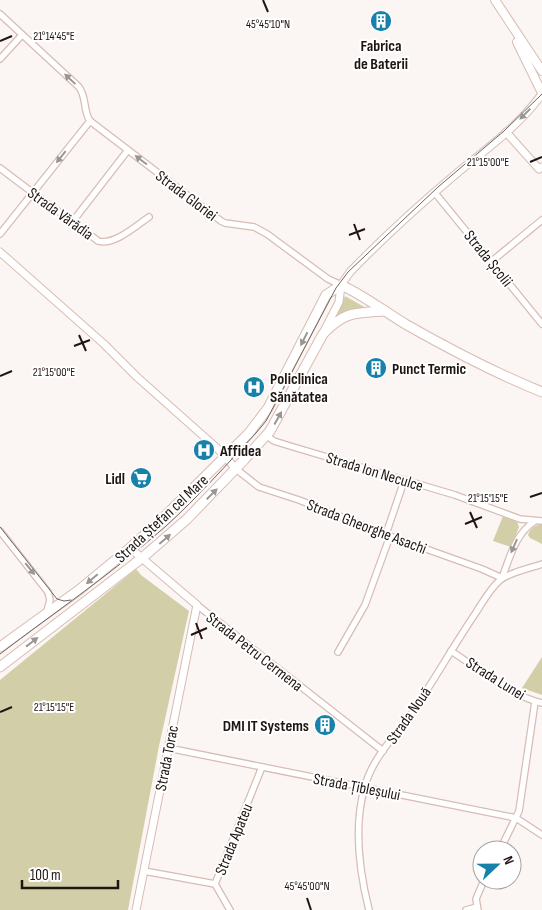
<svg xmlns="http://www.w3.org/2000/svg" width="542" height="910" viewBox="0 0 542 910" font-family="'Sofia Sans Condensed',sans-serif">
	<rect width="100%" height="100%" fill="#fbf5f3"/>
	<!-- green -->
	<g fill="#d2cfa8">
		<path d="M345,296L366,308L336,316Z"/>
		<path d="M503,516L517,522L519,527L511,547L493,541Z"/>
		<path d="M542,524V544L530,538L528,535C530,528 536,525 542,524Z"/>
		<path d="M136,569L141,575L189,611L159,746L128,910H0V680Z"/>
		<path d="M542,657V695L522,688Z"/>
	</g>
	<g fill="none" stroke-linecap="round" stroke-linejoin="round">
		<!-- minor casing -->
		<g stroke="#d9bcb3" stroke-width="8">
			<g id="minor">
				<path d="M0,14L79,87C87,98 83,111 90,121L221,221L225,223L254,227L267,234L328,279L341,285"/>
				<path d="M0,59L22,35"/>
				<path d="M0,168C32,193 66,216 98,241C114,246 137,225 149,217"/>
				<path d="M435,193L542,324"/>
				<path d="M73,221L128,150"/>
				<path d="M0,234L90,121"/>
				<path d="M492,261L542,220"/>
				<path d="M267,436L274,441L290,446L455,495L520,519L542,521"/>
				<path d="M236,469L259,487L299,500L390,536L482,569L502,578"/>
				<path d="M0,531L48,592L50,600L47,611"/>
				<path d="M386,534L404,481"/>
				<path d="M502,578C510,557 515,534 535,521"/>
				<path d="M197,605L383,751"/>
				<path d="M451,651C476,667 513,697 542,703"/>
				<path d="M338,652L365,605L390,536"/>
				<path d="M168,748L516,818L542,835"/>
				<path d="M500,850L519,811L535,702"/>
				<path d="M144,871L215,884"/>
				<path d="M230,910L215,884L262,767"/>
				<path d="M369,910C359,870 353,826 365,786C373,756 399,732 416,707C437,675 456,642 477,611C484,600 490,589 500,580C508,573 531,568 542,564"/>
				<path d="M466,910L477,907"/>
				<path d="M478,910L476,899L484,880"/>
			</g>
		</g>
		<!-- tertiary casing -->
		<g stroke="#d9bcb3" stroke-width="9">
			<g id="tertiary">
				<path d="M506,132L539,169L542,167"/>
				<path d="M0,252L104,344L137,377L218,449L236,469"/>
				<path d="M324,331L339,302L341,285L350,272C383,238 419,205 456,174C485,150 519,126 542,94"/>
				<path d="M130,548L197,605L136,910"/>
			</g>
		</g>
		<!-- secondary casing -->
		<g stroke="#d9bcb3" stroke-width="10">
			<g id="secondary">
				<path d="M495,0L542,71"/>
				<path d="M517,42L542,93"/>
			</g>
		</g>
		<!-- primary casing -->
		<g stroke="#d9bcb3" stroke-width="11">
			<g id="primary">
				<path d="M0,647L79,590L130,548L155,526L249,433L268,408L326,295L341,285C365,296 385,312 407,325C451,350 495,373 542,392"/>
				<path d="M0,667L142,558L187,519L244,460L270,431L323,334C345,311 355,313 385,311"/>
			</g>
		</g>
		<!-- minor -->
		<use href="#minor" stroke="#fff" stroke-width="5.5"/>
		<!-- tertiary -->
		<use href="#tertiary" stroke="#fff" stroke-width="7"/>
		<!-- secondary -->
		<use href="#secondary" stroke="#fff" stroke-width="8"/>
		<!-- primary -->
		<use href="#primary" stroke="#fff" stroke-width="9"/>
		<!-- tram -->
		<g stroke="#6f6663" stroke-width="1">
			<path d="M0,527L57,599L64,601L71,600"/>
			<path d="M0,654C55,612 114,572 166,526C198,497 227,464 256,433L266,421L336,288L348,272L438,187L504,131L542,94"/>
		</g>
	</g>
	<!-- one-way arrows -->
	<defs><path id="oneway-solid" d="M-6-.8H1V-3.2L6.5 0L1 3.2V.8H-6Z" transform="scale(1.25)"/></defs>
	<g fill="#9a9694">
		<use href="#oneway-solid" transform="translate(70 79) rotate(-137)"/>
		<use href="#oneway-solid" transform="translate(525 114) rotate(135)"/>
		<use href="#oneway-solid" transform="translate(61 157) rotate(129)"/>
		<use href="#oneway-solid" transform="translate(141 160) rotate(-143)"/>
		<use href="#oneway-solid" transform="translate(304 339) rotate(117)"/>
		<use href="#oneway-solid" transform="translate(278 418) rotate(-61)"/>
		<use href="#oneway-solid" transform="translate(212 494) rotate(-45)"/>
		<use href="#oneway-solid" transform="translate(165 539) rotate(-41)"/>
		<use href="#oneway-solid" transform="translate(514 546) rotate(114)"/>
		<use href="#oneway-solid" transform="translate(30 569) rotate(51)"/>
		<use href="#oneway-solid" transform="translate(92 579) rotate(140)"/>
		<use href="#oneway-solid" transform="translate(32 642) rotate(-38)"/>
	</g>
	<!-- ticks -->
	<path fill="none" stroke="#1f1512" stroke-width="2" d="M263,0L268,12M0,41L12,36M530,162L542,157M354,224L360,240M349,235L365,229M79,335L86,351M74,346L90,340M0,376L12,371M530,497L542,493M470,512L477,528M465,524L482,517M196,623L202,639M191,635L207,628M0,712L12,707M307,898L311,910"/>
	<!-- icons -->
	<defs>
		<g id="building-disc" transform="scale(1.125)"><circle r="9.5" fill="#1881aa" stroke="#fff"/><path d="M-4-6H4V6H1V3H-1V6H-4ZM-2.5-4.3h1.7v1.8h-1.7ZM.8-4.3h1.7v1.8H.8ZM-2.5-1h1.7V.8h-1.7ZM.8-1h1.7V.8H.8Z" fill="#fff"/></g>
		<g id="hospital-disc" transform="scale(1.125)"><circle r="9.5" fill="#1881aa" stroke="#fff"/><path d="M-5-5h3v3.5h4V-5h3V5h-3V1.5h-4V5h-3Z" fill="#fff"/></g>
		<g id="supermarket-disc" transform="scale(1.125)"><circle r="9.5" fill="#1881aa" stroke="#fff"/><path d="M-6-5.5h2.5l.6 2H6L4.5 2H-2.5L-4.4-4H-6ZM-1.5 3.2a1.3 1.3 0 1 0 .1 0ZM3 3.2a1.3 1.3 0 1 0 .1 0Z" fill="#fff"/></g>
	</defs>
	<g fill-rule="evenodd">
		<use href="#building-disc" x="381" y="21"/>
		<use href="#building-disc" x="376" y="368"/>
		<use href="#hospital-disc" x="254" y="387"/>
		<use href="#hospital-disc" x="204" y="450"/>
		<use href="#supermarket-disc" x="141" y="478"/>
		<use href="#building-disc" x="325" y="725"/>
	</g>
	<g text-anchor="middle" stroke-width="4" stroke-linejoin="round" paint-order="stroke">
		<!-- poi labels -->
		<g font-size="16" font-weight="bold" fill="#1f1512" stroke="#fff" text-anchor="start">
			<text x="381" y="51" text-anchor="middle">Fabrica<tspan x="381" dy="18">de Baterii</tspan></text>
			<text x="392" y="374">Punct Termic</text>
			<text x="270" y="384">Policlinica<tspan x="270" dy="18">Sănătatea</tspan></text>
			<text x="220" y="456">Affidea</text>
			<text x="125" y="484" text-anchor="end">Lidl</text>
			<text x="309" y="731" text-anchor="end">DMI IT Systems</text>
		</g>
		<!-- street labels -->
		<g font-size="16" fill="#1f1512" stroke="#fff">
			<text transform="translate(187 195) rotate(37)" y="6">Strada Gloriei</text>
			<text transform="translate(61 213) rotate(36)" y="6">Strada Vărădia</text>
			<text transform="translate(489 258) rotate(51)" y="6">Strada Școlii</text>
			<text transform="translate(375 471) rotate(17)" y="6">Strada Ion Neculce</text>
			<text transform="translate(161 518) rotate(-43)" y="6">Strada Ștefan cel Mare</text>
			<text transform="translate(367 526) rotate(21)" y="6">Strada Gheorghe Asachi</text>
			<text transform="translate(255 651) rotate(38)" y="6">Strada Petru Cermena</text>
			<text transform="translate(496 678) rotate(32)" y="6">Strada Lunei</text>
			<text transform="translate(408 715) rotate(-55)" y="6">Strada Nouă</text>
			<text transform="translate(166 758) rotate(-79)" y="6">Strada Torac</text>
			<text transform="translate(357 786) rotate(11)" y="6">Strada Țibleșului</text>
			<text transform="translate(233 839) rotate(-68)" y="6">Strada Apateu</text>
		</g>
	</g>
	<g font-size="12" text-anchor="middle" fill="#1f1512" stroke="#fff" stroke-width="4" stroke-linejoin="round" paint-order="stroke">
		<text x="268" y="28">45°45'10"N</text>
		<text x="54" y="40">21°14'45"E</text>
		<text x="488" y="166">21°15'00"E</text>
		<text x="54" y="376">21°15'00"E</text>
		<text x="488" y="502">21°15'15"E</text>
		<text x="54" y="711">21°15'15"E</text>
		<text x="307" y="890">45°45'00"N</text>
	</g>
	<!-- north arrow -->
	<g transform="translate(497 865) rotate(68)"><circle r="24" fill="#ffffff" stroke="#a5a1a0"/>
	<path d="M0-4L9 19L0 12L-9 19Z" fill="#1881aa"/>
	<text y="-8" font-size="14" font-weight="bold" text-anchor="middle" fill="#1f1512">N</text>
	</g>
	<!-- scale -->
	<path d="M22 880v8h96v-8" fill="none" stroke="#1f1512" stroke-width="2.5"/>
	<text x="30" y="880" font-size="15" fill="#1f1512" stroke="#ffffff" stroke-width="4" paint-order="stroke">100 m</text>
</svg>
